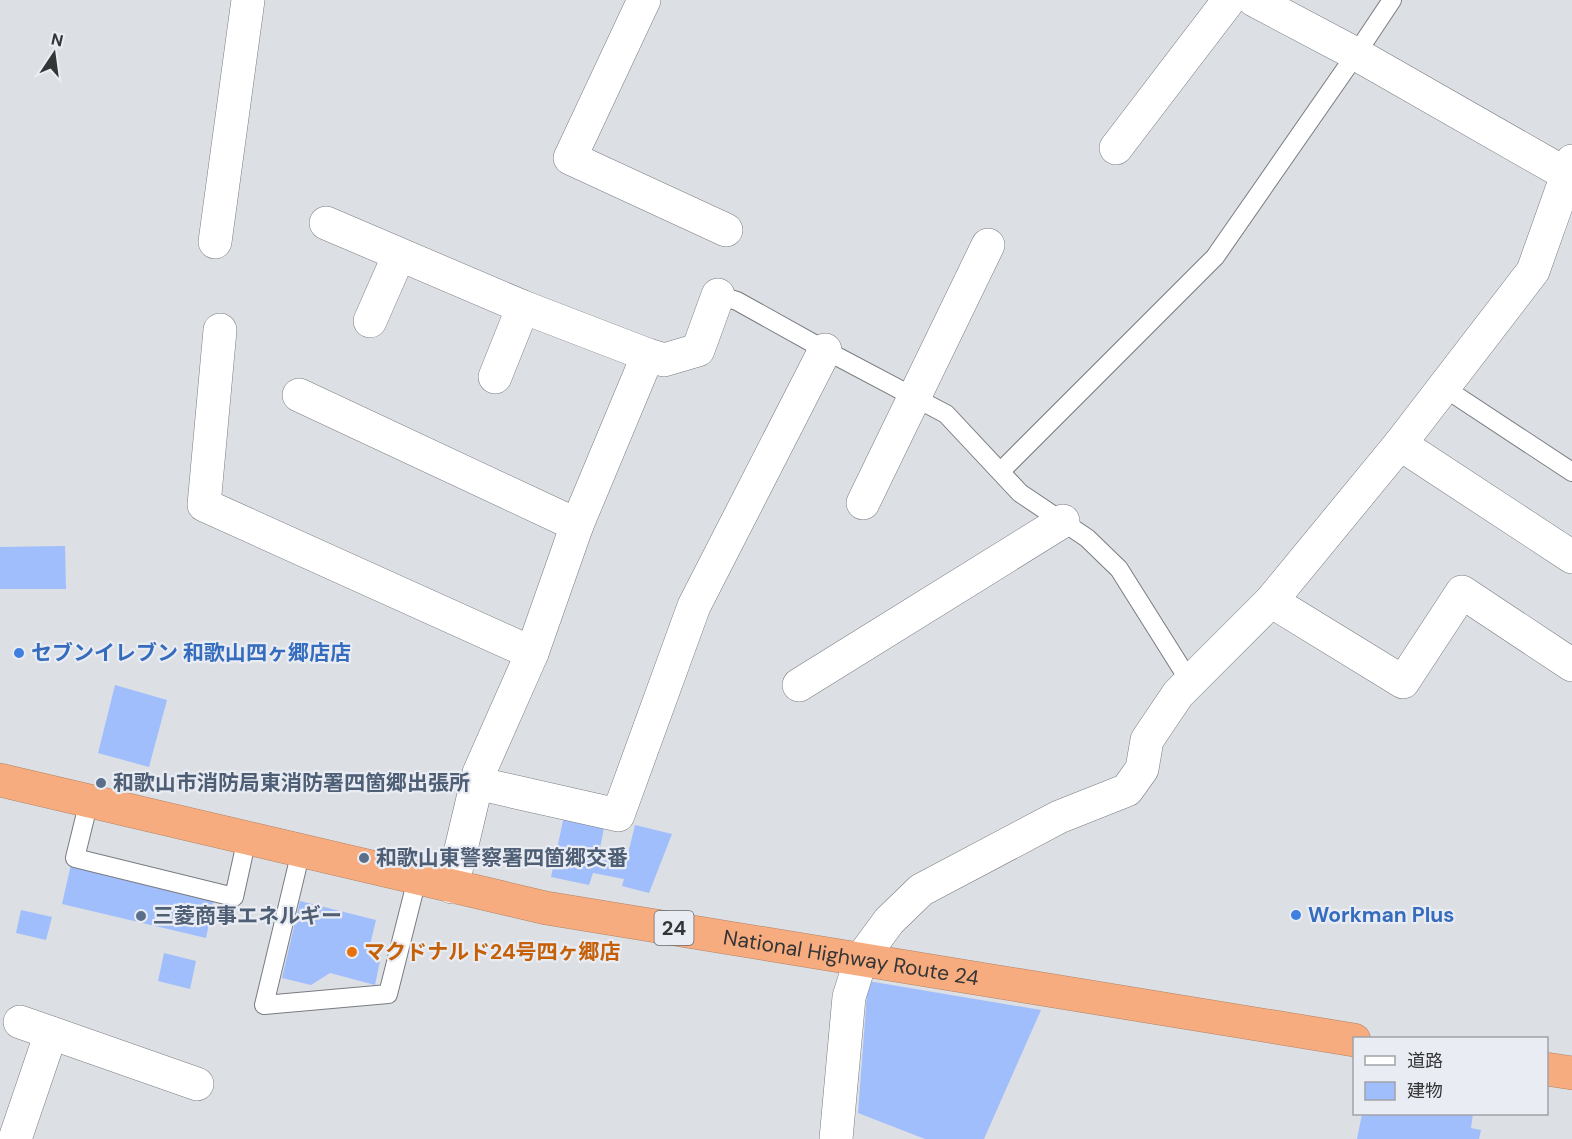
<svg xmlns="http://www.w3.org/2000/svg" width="1572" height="1139" viewBox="0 0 1572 1139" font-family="'DM Sans','Noto Sans JP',sans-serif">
	<rect width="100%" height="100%" fill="#dcdfe4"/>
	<!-- building -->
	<g fill="#a0befc">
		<path d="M65,546L66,589H0V547Z"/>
		<path d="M115,685L167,700L149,767L98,753Z"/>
		<path d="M564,816L605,823L599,853L627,858L635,825L672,834L649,893L622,886L624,879L593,873L589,885L551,877Z"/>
		<path d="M72,860L215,895L206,938L62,904Z"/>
		<path d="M300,901L376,920L368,953L381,956L375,985L330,973L311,985L282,978Z"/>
		<path d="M21,910L52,917L46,940L16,933Z"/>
		<path d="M164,953L196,961L190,989L158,981Z"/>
		<path d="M868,981L1041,1010L984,1139H925L858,1113Z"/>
		<path d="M1362,1114H1473L1471,1128L1481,1130L1479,1139H1357Z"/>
	</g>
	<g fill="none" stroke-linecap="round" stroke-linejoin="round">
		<!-- lane casing -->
		<g stroke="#797b80" stroke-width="20">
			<g id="lane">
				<path d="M718,295L737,301L825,350L946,414L1020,493L1087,538L1119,569L1190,682"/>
				<path d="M1443,387L1572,472"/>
				<path d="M1001,471L1215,257L1356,54L1392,0"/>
				<path d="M89,801L75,858L234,897L247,838"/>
				<path d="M301,851L264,1005L388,994L417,879"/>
			</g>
		</g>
		<!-- street casing -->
		<g stroke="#797b80" stroke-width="34">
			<g id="street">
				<path d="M644,0L570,158L726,230"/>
				<path d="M1254,0L1356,54L1566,174"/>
				<path d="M1116,148L1229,0"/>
				<path d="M326,223L523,307L648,355L664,360L698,350L718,295"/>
				<path d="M215,242L248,0"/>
				<path d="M370,321L399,255"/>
				<path d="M220,330L204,505L532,653"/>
				<path d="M495,377L523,307"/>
				<path d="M299,395L577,525"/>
				<path d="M1400,444L1572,557"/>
				<path d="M863,503L988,245"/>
				<path d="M1271,601L1403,682L1462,592L1572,665"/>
				<path d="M799,685L1063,521"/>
				<path d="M476,783L618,815L694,606L825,350"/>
				<path d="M452,887L479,773L532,653L577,525L648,355"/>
				<path d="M20,1022L197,1084"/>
				<path d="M15,1139L51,1033"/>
				<path d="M836,1139L849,997L861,959L889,921L921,890L1059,817L1127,790L1142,769L1147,740L1178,694L1271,601L1400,444L1533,271L1572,161"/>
			</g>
		</g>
		<!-- highway casing -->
		<g stroke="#b28265" stroke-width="34">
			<g id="highway">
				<path id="s1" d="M0,780L546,908L1354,1040"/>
				<path d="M1546,1069L1572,1073"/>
			</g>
		</g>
		<!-- lane -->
		<use href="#lane" stroke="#fff" stroke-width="18"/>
		<!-- street -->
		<use href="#street" stroke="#fff" stroke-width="33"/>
		<!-- highway -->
		<use href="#highway" stroke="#f6ac7e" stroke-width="33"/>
	</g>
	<!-- markers -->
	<g fill="#3f7fe0" stroke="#e9ecf2" stroke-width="2">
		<circle cx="19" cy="653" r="6"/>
		<circle cx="1296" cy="915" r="6"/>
	</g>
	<g fill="#5c6f8a" stroke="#e9ecf2" stroke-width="2">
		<circle cx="101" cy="783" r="6"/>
		<circle cx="364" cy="858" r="6"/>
		<circle cx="141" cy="916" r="6"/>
	</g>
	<circle fill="#e8710a" stroke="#e9ecf2" stroke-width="2" cx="352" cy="952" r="6"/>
	<g text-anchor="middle" stroke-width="4.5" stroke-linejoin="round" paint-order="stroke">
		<!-- shield labels -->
		<rect fill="#e9ecf2" stroke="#6a6c6f" stroke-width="1.5" x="654.5" y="911" width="39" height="34" rx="4.5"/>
		<g font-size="20" font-weight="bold" fill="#343537">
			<text x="674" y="935">24</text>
		</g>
		<!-- shop labels -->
		<g font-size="21" font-weight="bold" fill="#366cbe" stroke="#e9ecf2" text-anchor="start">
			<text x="31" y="660">セブンイレブン 和歌山四ヶ郷店店</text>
			<text x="1308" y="922">Workman Plus</text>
		</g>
		<!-- service labels -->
		<g font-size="21" font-weight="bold" fill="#4e5e75" stroke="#e9ecf2" text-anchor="start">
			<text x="113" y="790">和歌山市消防局東消防署四箇郷出張所</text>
			<text x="376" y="865">和歌山東警察署四箇郷交番</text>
			<text x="153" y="923">三菱商事エネルギー</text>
		</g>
		<!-- food labels -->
		<g font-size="21" font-weight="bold" fill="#c56008" stroke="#e9ecf2" text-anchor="start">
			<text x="364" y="959">マクドナルド24号四ヶ郷店</text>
		</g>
		<!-- street labels -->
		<g font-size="21" fill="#343537" stroke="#e9ecf2">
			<text dy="7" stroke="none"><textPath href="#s1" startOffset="870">National Highway Route 24</textPath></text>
		</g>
	</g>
	<!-- legend -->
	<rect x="1353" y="1037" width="195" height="78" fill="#e9ecf2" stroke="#a1a3a7" stroke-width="1.5"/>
	<rect x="1365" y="1056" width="30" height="9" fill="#ffffff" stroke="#a1a3a7" stroke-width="1.5"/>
	<text x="1407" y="1067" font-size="18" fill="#343537">道路</text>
	<rect x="1365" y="1082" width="30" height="18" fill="#a0befc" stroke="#a1a3a7" stroke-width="1.5"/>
	<text x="1407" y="1097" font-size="18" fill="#343537">建物</text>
	<!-- north arrow -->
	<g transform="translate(54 54) rotate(13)" stroke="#e9ecf2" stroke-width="4.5" paint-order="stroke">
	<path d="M0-4.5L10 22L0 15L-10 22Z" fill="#343537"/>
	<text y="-9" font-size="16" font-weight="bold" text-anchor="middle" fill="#343537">N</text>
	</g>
</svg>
